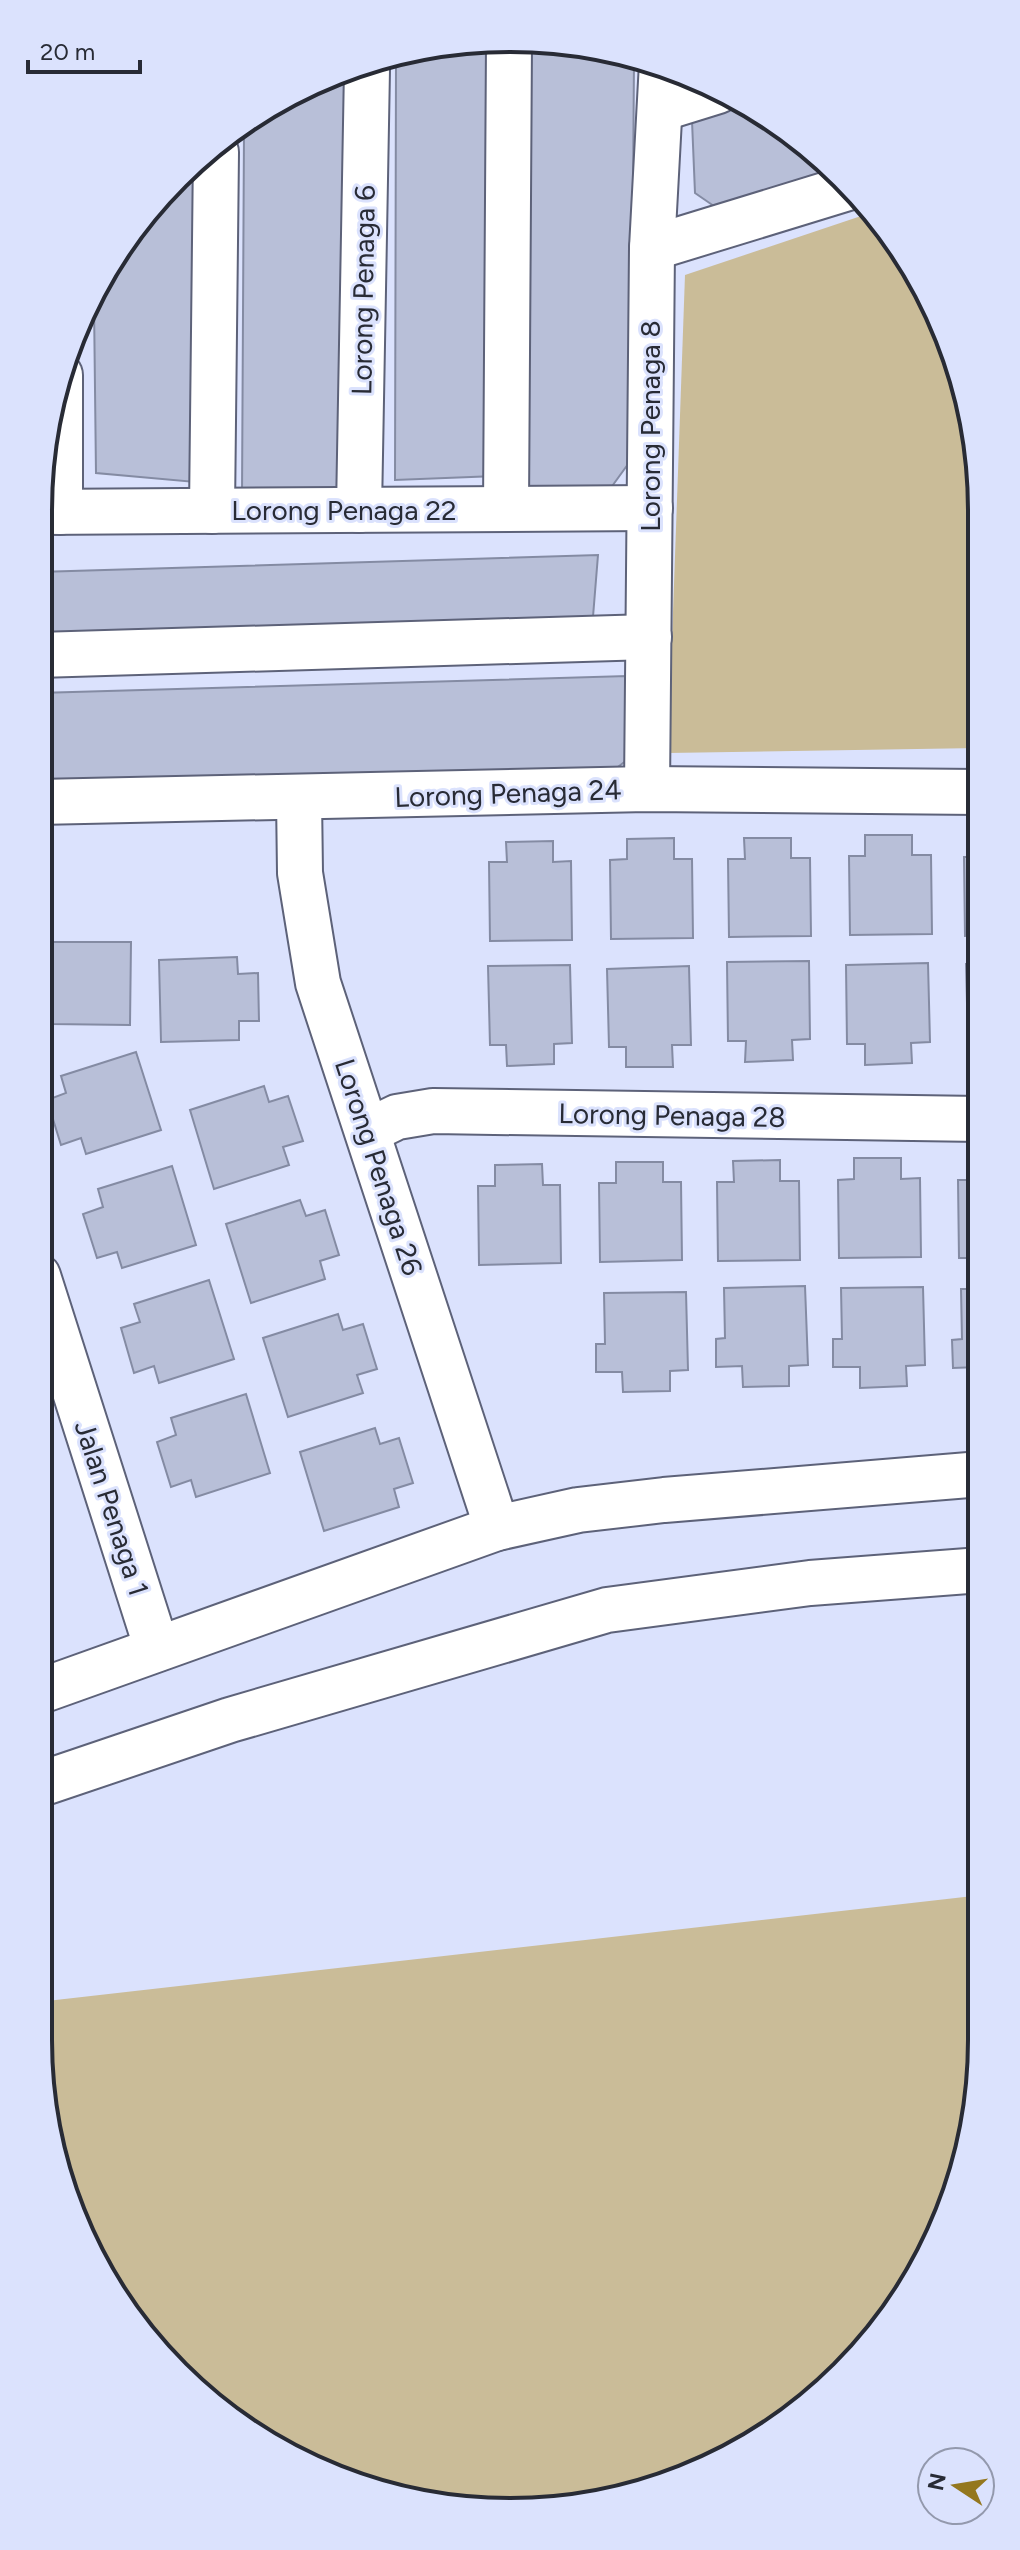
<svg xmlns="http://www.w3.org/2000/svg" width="1020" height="2550" viewBox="0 0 1020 2550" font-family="Figtree,sans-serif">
	<rect width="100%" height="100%" fill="#dbe2fd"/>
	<!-- green -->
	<g fill="#cabc98">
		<path d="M873,212L934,302L978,448L979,748L668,753L685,275Z"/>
		<path d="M982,1895V2040L957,2191L884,2328L746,2449L602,2503L448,2508L274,2449L155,2351L63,2192L38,2040V2002Z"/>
	</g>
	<!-- building -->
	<g fill="#b8bfd8" stroke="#848ba3" stroke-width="2">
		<path d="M479,39L497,41L496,476L395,480L396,61Z"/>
		<path d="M530,46L634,59L631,460L610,489L524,487Z"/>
		<path d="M348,74L346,495L242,496L244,131L301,87Z"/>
		<path d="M746,104L772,117L841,178L724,213L695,193L692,121Z"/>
		<path d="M201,163L195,482L96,473L94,304L155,199Z"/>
		<path d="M598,555L592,629L38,643V572Z"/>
		<path d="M627,676V760L601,780L53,789L38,771V693Z"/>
		<path d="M865,835H912V855H931L932,934L850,935L849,856H865Z"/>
		<path d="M674,838V859H692L693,938L611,939L610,860L627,859V839Z"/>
		<path d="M744,838H791V858H810L811,936L729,937L728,859H745Z"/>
		<path d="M553,841V862L571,861L572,940L490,941L489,862H507L506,842Z"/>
		<path d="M964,857H979V935L965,936Z"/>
		<path d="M53,942H131L130,1025L51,1024L52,1008L38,1007V960H52Z"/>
		<path d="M237,957L238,974L258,973L259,1021H239V1040L161,1042L159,960Z"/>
		<path d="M809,961L810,1039L792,1040L793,1060L745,1062L746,1041H728L727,962Z"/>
		<path d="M928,963L930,1042L911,1043L912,1063L865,1065V1044H847L846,965Z"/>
		<path d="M979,963V1042H968L966,964Z"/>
		<path d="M570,965L572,1043L554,1044V1064L507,1066L506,1045H490L488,966Z"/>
		<path d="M689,966L691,1045H672L673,1067H626V1047H609L607,969Z"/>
		<path d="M136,1052L161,1130L86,1154L81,1138L61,1145L47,1100L66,1093L61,1076Z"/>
		<path d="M264,1086L269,1102L288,1096L303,1141L283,1147L289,1165L214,1189L190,1110Z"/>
		<path d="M854,1158H901V1179L920,1178L921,1257L839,1258L838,1180L854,1179Z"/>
		<path d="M975,1159H980V1258H959L958,1180H975Z"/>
		<path d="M780,1160V1181H799L800,1260L718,1261L717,1182H734L733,1161Z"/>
		<path d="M616,1162H663V1182H681L682,1260L600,1262L599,1183H616Z"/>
		<path d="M542,1164L543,1185H560L561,1263L479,1265L478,1186H495V1165Z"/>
		<path d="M172,1166L196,1245L122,1268L117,1252L97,1258L83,1214L103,1207L98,1189Z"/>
		<path d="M300,1200L306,1216L325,1210L339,1255L320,1261L325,1279L251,1303L226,1224Z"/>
		<path d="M209,1280L234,1359L159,1383L154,1366L134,1373L121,1328L140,1322L134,1304Z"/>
		<path d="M805,1286L808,1365L789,1366V1386L743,1387L742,1366L716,1367V1339L725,1338L724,1288Z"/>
		<path d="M923,1287L925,1365L906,1366L907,1386L860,1388V1367H833V1339H842L841,1288Z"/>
		<path d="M961,1289H980V1388L979,1367L953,1368L952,1340L962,1339Z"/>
		<path d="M686,1292L688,1370L670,1371V1391L623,1392L622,1372H596V1344H605L604,1293Z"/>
		<path d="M338,1314L343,1330L363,1324L377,1369L357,1375L363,1393L288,1417L263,1338Z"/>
		<path d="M246,1394L270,1473L196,1497L191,1480L171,1487L157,1442L176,1435L171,1418Z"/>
		<path d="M375,1428L380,1444L399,1438L413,1483L394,1489L399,1507L324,1531L300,1452Z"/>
	</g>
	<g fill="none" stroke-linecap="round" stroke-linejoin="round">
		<!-- minor casing -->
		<g stroke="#5d6279" stroke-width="48">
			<g id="minor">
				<path d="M660,109L718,91"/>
				<path d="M652,248L851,187"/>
				<path d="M506,509L509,43"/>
				<path d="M359,510L367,69"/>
				<path d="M212,511L216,152"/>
				<path d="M38,512L650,508"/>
				<path d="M60,512V375"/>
				<path d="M38,655L649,637"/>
				<path d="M647,789L652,248L662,63"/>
				<path d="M299,798L300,873L318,983L497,1528"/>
				<path d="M38,802L647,789L979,792"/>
				<path d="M368,1131L397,1117L433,1111L980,1119"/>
				<path d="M38,1276L157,1649"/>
				<path d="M38,1692L497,1528L578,1510L664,1500L981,1474"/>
				<path d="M38,1785L230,1720L607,1610L810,1583L981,1570"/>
			</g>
		</g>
		<!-- minor -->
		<use href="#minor" stroke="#fff" stroke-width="44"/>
	</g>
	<g text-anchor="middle" stroke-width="6" stroke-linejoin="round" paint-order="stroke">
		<!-- street labels -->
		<g font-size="28" fill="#282b35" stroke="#dbe2fd">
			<text transform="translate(363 290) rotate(-89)" y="10">Lorong Penaga 6</text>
			<text transform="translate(650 426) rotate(-90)" y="10">Lorong Penaga 8</text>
			<text x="344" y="520">Lorong Penaga 22</text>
			<text transform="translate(508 793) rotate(-2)" y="10">Lorong Penaga 24</text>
			<text transform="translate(672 1115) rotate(1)" y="10">Lorong Penaga 28</text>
			<text transform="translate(379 1167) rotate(72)" y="10">Lorong Penaga 26</text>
			<text transform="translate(112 1508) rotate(72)" y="10">Jalan Penaga 1</text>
		</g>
	</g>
	<!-- crop -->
	<path d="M0 0H1020V2550H0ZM510 52H510A458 458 0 0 1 968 510V2040A458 458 0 0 1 510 2498H510A458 458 0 0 1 52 2040V510A458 458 0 0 1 510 52Z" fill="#dbe2fd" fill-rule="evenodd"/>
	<path fill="none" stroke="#282b35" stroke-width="4" d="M510 52H510A458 458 0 0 1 968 510V2040A458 458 0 0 1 510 2498H510A458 458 0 0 1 52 2040V510A458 458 0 0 1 510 52Z"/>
	<!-- north arrow -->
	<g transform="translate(956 2486) rotate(282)"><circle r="38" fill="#dbe2fd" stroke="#9399ad" stroke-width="2"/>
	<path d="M0-6L14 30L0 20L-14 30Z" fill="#94771e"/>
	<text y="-12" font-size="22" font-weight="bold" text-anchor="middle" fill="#282b35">N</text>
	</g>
	<!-- scale -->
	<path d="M28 60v12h112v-12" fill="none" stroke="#282b35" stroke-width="4"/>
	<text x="40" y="60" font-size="24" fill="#282b35" stroke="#dbe2fd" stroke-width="6" paint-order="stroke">20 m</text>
</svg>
